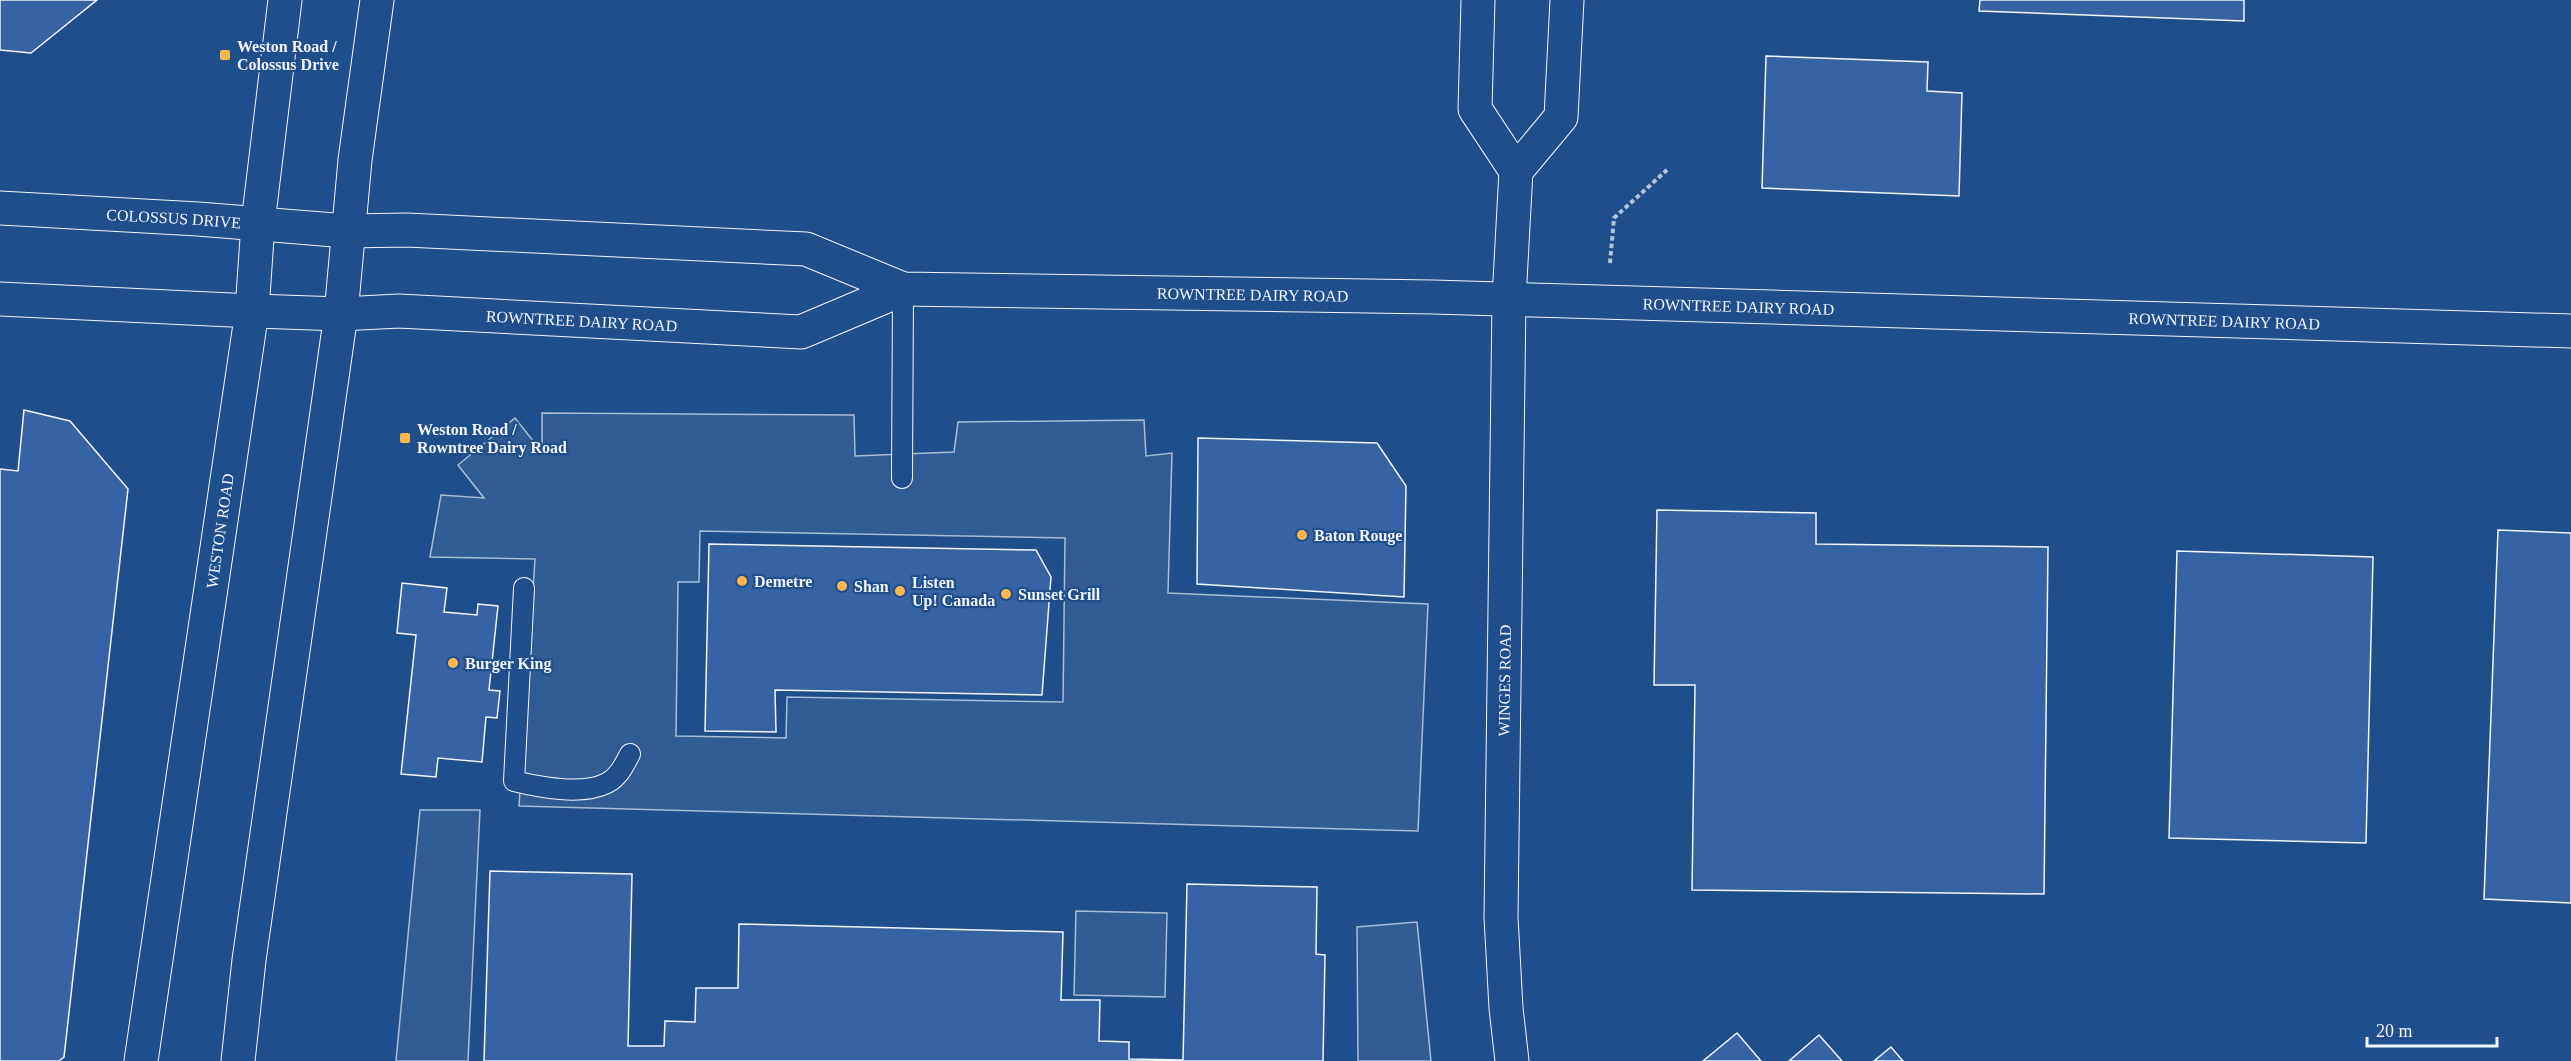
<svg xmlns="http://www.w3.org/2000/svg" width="2571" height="1061" viewBox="0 0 2571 1061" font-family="'Times New Roman',serif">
	<rect width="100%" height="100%" fill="#1f4e8c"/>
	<!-- built -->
	<g fill="#305b95" stroke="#a8bbd7" stroke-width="1.5" fill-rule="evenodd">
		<path d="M542,413L854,415L855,456L954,452L958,422L1144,420L1146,456L1172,453L1168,593L1428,604L1418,831L519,806L535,559L430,557L441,495L484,498L458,465L515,418L542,452ZM700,531L1065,538L1063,702L787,697L786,738L676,736L678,582H699Z"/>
		<path d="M420,810H480L468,1061H396Z"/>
		<path d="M1076,911L1167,913L1165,997L1074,995Z"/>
		<path d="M1417,922L1431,1061H1358L1357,927Z"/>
	</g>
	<!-- building -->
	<g fill="#3563a3" stroke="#f2f6ff" stroke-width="1.5">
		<path d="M0,0H97L31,53L0,50Z"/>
		<path d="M1980,0H2244V21L1979,11Z"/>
		<path d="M1766,56L1928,62L1927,91L1962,93L1959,196L1762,188Z"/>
		<path d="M24,410L70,421L128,489L64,1057L59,1061H0V469L18,471Z"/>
		<path d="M1198,438L1377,443L1406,486L1404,597L1197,584Z"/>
		<path d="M1657,510L1816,513V544L2048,547L2044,894L1692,890L1695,685H1654Z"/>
		<path d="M2498,530L2571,533V903L2484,899Z"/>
		<path d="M709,544L1036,550L1051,577L1042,695L775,690L776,732L705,731Z"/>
		<path d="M2177,551L2373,557L2366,843L2169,838Z"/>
		<path d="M402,583L447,588L444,612L477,615L478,604L498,606L489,690L500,691L497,718L486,717L482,762L438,758L436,777L401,774L416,635L397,633Z"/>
		<path d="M490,871L632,874L628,1046H664L665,1021L695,1022L696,988H738L739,924L1063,932L1061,1000H1100L1099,1041L1129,1042V1059L1183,1060L1187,884L1317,887L1316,954L1325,955L1323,1061H484Z"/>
		<path d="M1737,1033L1761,1061H1703Z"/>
		<path d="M1819,1035L1842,1061H1789Z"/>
		<path d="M1891,1047L1903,1061H1874Z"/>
	</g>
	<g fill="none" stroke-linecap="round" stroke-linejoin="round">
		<!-- lane casing -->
		<g stroke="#f2f6ff" stroke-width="22">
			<g id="lane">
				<path d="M902,478L903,289"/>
				<path d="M524,588L514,781C539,787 582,796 607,783C619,777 624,765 630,754"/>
			</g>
		</g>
		<!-- street casing -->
		<g stroke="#f2f6ff" stroke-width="35">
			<g id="street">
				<path d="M1478,0L1475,109L1516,171"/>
				<path id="s1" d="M347,231L407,230L806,249L903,289L1433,297L2571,331"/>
				<path id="s2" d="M252,311L341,314L399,311L801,332L903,289"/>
				<path id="s3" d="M1512,1061L1506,1008L1501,917L1509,299L1516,171L1561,117L1567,0"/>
			</g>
		</g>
		<!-- secondary casing -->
		<g stroke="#f2f6ff" stroke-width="35">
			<g id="secondary">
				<path id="s4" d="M0,208L198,219L347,231"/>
				<path d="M0,299L252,311"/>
				<path id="s5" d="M141,1061L252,311L258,223L285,0"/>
				<path d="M238,1061L249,960L341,314L355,160L377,0"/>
			</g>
		</g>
		<!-- path -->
		<path stroke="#b3c4dc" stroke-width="4" stroke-dasharray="4.5 3" stroke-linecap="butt" d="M1610,263L1614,218L1667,170"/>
		<!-- lane -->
		<use href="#lane" stroke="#1f4e8c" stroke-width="20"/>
		<!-- street -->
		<use href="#street" stroke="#1f4e8c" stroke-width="33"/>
		<!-- secondary -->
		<use href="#secondary" stroke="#1f4e8c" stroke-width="33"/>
	</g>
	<!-- markers -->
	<g fill="#ffb74d" stroke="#1f4e8c" stroke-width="2">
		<rect x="219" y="49" width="12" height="12" rx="3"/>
		<rect x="399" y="432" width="12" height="12" rx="3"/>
		<circle cx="1302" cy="535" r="6"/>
		<circle cx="742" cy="581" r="6"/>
		<circle cx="842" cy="586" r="6"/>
		<circle cx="900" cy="591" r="6"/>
		<circle cx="1006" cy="594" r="6"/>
		<circle cx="453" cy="663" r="6"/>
	</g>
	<g text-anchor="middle" stroke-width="4.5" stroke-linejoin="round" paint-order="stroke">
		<!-- poi labels -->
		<g font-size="16" font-weight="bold" fill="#f2f6ff" stroke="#1f4e8c" text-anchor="start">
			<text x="237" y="52">Weston Road /<tspan x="237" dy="18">Colossus Drive</tspan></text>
			<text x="417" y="435">Weston Road /<tspan x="417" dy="18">Rowntree Dairy Road</tspan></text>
			<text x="1314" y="541">Baton Rouge</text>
			<text x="754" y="587">Demetre</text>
			<text x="912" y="588">Listen<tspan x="912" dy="18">Up! Canada</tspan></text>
			<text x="854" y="592">Shan</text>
			<text x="1018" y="600">Sunset Grill</text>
			<text x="465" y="669">Burger King</text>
		</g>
		<!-- street labels -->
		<g font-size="16" fill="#f2f6ff" stroke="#1f4e8c">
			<text dy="6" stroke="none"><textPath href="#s4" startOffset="174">COLOSSUS DRIVE</textPath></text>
			<text dy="6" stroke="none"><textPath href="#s1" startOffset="914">ROWNTREE DAIRY ROAD</textPath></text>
			<text dy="6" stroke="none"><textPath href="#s1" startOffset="1400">ROWNTREE DAIRY ROAD</textPath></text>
			<text dy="6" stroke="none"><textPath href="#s1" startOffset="1886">ROWNTREE DAIRY ROAD</textPath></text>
			<text dy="6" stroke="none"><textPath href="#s2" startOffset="330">ROWNTREE DAIRY ROAD</textPath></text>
			<text dy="6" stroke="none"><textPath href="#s5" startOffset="536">WESTON ROAD</textPath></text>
			<text dy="6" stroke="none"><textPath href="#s3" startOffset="381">WINGES ROAD</textPath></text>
		</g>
	</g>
	<!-- scale -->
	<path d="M2367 1037v9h130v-9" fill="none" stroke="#f2f6ff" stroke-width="3"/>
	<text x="2376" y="1037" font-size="18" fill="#f2f6ff" stroke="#1f4e8c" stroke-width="4.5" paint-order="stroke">20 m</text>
</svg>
